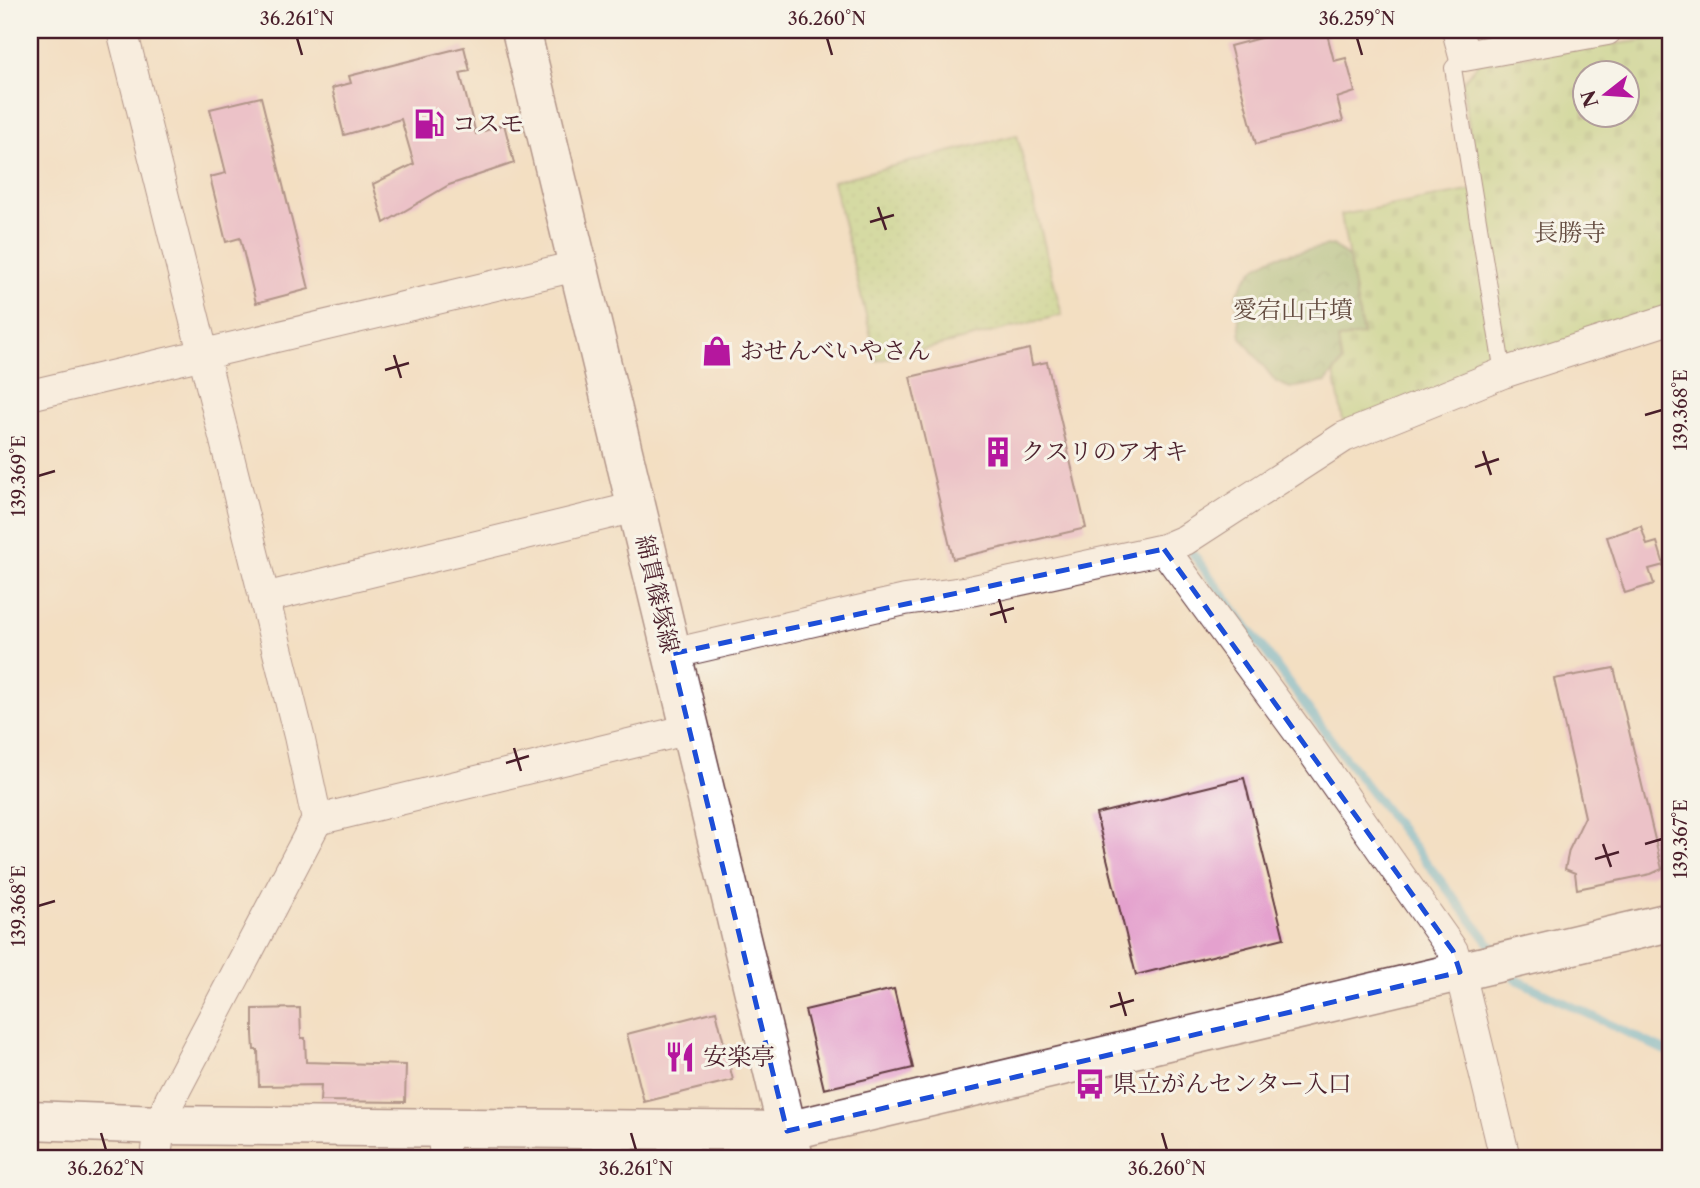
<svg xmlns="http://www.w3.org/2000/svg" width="1700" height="1188" viewBox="0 0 1700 1188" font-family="'Libre Caslon Text','Noto Serif JP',serif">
	<defs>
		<pattern id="grass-dots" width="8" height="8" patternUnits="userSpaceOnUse" patternTransform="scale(1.75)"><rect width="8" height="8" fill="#b2d47d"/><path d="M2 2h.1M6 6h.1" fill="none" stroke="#9bb66c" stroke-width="1.8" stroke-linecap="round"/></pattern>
		<pattern id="forest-crowns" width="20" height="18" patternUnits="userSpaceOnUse" patternTransform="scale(1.75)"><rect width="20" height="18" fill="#8db66c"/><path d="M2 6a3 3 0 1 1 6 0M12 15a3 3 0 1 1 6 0" fill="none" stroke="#759359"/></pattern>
		<pattern id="cemetery-stones" width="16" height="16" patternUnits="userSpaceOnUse" patternTransform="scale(1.75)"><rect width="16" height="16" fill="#b2d47d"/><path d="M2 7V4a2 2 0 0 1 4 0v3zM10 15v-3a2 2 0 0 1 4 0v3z" fill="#9bb66c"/></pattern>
	</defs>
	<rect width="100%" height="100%" fill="#f7f3e8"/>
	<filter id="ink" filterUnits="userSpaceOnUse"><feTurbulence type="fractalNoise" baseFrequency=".0143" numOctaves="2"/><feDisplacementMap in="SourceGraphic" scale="14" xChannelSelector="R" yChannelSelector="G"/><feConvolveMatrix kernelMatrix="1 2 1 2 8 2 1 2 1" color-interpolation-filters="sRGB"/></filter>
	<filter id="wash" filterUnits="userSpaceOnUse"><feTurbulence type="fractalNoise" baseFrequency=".00686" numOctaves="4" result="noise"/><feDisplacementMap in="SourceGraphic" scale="28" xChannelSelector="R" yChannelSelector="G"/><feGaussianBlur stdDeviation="1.57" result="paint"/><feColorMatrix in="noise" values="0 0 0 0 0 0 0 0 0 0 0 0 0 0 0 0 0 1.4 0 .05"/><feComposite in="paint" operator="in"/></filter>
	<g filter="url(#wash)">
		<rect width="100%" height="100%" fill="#f3dfc2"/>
		<!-- grass -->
		<path fill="url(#grass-dots)" stroke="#7e7a54" stroke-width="2" d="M1017,135L1062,315L877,361L833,181Z"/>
		<!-- forest -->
		<path fill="url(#forest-crowns)" stroke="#6c6a4c" stroke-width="2" d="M1333,245L1349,258L1363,336L1326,382L1290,388L1276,382L1241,337L1236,296L1245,280L1256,267L1274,257Z"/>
		<!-- cemetery -->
		<path fill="url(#cemetery-stones)" stroke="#7e7a54" stroke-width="2" fill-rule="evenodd" d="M1670,37V308L1344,426L1334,373L1342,363L1338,339L1363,335L1341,215L1479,189L1462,83L1479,62ZM1584,74H1626V116H1584Z"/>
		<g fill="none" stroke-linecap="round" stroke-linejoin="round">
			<!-- stream -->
			<g stroke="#54b1d2" stroke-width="9">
				<path d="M1193,554L1335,745L1497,953"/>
				<path d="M1509,971L1515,979L1670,1053"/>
			</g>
		</g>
		<g id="blocks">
			<!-- building -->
			<g fill="#e4a1ce">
				<path d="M1290,30H1326L1334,61L1346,58L1355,92L1337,98L1343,121L1256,144L1230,46Z"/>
				<path d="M464,47L470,71L460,73L476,134L504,124L514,163L449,185L384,223L373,184L414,164L401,119L344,135L332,88L351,83L349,76Z"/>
				<path d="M261,97L309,289L256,303L240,238L226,242L210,177L226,173L210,109Z"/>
				<path d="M1029,349L1032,365L1047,362L1086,528L953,559L910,377Z"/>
				<path d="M1641,526L1647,545L1657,542L1664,565L1649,569L1654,584L1625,593L1607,537Z"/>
				<path d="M1614,668L1662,869L1651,874L1577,889L1575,873L1565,869L1569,850L1585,817L1554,679Z"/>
				<path d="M1244,778L1284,938L1136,975L1096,814Z"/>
				<path d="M894,989L913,1068L824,1089L805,1010Z"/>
				<path d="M300,1008L301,1038H305L306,1062L406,1065L405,1102L320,1101L321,1085L259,1086L258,1050H254L253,1034V1009Z"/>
				<path d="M716,1011L733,1080L644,1102L627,1034Z"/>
			</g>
		</g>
	</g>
	<g filter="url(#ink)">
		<use href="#blocks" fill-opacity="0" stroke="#633c42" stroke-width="2"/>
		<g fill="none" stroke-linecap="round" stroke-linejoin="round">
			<!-- lane casing -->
			<g stroke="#633c42" stroke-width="18">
				<path id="lane" d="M1464,56L1453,68L1503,373"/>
			</g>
			<!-- street casing -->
			<g stroke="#633c42" stroke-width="32">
				<g id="street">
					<path d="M122,30L299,736L317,820L170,1100L160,1125L156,1158"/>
					<path d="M1457,30L1464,56L1607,30"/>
					<path d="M30,395L577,266"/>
					<path d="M1164,549L1310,748L1453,951L1460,972L1505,1158"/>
					<path d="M264,598L636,507"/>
					<path d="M671,654L905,600L970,591L1164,549L1185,540L1344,437L1503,373L1670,319"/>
					<path d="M317,820L690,729"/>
					<path d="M442,1128L445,1158"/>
				</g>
			</g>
			<!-- secondary casing -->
			<g stroke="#633c42" stroke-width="41">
				<g id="secondary">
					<path d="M521,30L794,1158"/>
					<path d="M30,1120L160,1125L787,1131L1670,922"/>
				</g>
			</g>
			<!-- lane -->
			<use href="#lane" stroke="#fff" stroke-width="16"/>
			<!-- street -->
			<use href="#street" stroke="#fff" stroke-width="30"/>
			<!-- secondary -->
			<use href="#secondary" stroke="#fff" stroke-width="38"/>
		</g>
	</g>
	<!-- marked area -->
	<path d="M0 0H1700V1188H0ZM1164,549L1453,951L1460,972L787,1131L671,654Z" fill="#f3dfc2" fill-opacity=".55" fill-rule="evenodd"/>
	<path fill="none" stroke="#1d4ed8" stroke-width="5" stroke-dasharray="14 9" stroke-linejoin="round" d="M1164,549L1453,951L1460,972L787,1131L671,654Z"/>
	<!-- ticks -->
	<path fill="none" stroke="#4a1f2b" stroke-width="2.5" d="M297,38L302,55M827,38L832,55M1357,38L1362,55M878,207L886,230M870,222L894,215M394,355L401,378M385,370L409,363M1645,415L1662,410M1483,451L1491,475M1475,467L1499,459M38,476L55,471M999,599L1006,623M990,615L1014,608M514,748L521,771M506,763L529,756M1603,844L1611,867M1645,844L1662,839M1595,859L1619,852M38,906L55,901M1119,992L1126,1016M1110,1007L1134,1000M101,1133L106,1150M631,1133L636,1150M1162,1133L1167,1150"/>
	<!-- icons -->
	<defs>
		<g id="fuel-bare" transform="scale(2.415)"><path d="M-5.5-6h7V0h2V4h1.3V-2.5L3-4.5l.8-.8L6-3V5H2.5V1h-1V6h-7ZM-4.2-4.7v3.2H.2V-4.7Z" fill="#b5179e" stroke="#f7f3e8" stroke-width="2.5" paint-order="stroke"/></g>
		<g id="shop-bare" transform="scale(2.415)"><path d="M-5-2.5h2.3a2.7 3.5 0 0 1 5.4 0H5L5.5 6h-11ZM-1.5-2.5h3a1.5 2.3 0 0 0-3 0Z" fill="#b5179e" stroke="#f7f3e8" stroke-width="2.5" paint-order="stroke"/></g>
		<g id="building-bare" transform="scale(2.415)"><path d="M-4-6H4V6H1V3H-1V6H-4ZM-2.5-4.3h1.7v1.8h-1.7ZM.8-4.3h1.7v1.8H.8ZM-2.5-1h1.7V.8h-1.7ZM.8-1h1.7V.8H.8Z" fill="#b5179e" stroke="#f7f3e8" stroke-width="2.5" paint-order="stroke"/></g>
		<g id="restaurant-bare" transform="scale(2.415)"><path d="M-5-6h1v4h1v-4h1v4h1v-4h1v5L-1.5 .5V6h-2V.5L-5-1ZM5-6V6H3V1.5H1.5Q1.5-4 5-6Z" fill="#b5179e" stroke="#f7f3e8" stroke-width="2.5" paint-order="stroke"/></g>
		<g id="bus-bare" transform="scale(2.415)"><path d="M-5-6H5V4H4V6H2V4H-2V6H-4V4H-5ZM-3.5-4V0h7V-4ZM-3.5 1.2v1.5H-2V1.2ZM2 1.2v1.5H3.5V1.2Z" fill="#b5179e" stroke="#f7f3e8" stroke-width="2.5" paint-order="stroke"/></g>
	</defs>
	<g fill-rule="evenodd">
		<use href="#fuel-bare" x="429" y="124"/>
		<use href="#shop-bare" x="717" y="351"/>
		<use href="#building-bare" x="998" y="452"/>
		<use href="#restaurant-bare" x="680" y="1057"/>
		<use href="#bus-bare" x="1090" y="1084"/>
	</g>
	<g text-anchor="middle" stroke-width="6" stroke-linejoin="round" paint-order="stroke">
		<!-- poi labels -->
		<g font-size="24" fill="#4a1f2b" stroke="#f7f3e8" text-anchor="start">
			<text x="452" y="132">コスモ</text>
			<text x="740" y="359">おせんべいやさん</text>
			<text x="1021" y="460">クスリのアオキ</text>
			<text x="703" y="1065">安楽亭</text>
			<text x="1113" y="1092">県立がんセンター入口</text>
		</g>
		<!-- park labels -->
		<g font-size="24" fill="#644c40" stroke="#f7f3e8">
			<text x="1570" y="241">長勝寺</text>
			<text x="1293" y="318">愛宕山古墳</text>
		</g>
		<!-- street labels -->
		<g font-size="24" fill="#4a1f2b" stroke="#f7f3e8">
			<text transform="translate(657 594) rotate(77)" y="8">綿貫篠塚線</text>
		</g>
	</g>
	<!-- margin -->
	<rect width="1700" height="1188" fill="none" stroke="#f7f3e8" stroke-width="77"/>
	<!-- north arrow -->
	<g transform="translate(1606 94) rotate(253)"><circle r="33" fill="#f7f3e8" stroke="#b29e9c" stroke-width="2"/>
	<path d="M0-5L12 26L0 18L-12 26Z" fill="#b5179e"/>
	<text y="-10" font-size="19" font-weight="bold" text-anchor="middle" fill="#4a1f2b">N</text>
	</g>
	<rect x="38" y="38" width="1624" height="1112" fill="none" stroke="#4a1f2b" stroke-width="2.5"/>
	<g font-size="18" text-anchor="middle" fill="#4a1f2b">
		<text x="297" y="25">36.261°N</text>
		<text x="827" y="25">36.260°N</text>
		<text x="1357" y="25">36.259°N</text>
		<text transform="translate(1681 410) rotate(-90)" y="6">139.368°E</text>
		<text transform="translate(19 476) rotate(-90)" y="6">139.369°E</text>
		<text transform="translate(1681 839) rotate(-90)" y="6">139.367°E</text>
		<text transform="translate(19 906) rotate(-90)" y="6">139.368°E</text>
		<text x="106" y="1175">36.262°N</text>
		<text x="636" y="1175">36.261°N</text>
		<text x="1167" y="1175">36.260°N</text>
	</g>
</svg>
